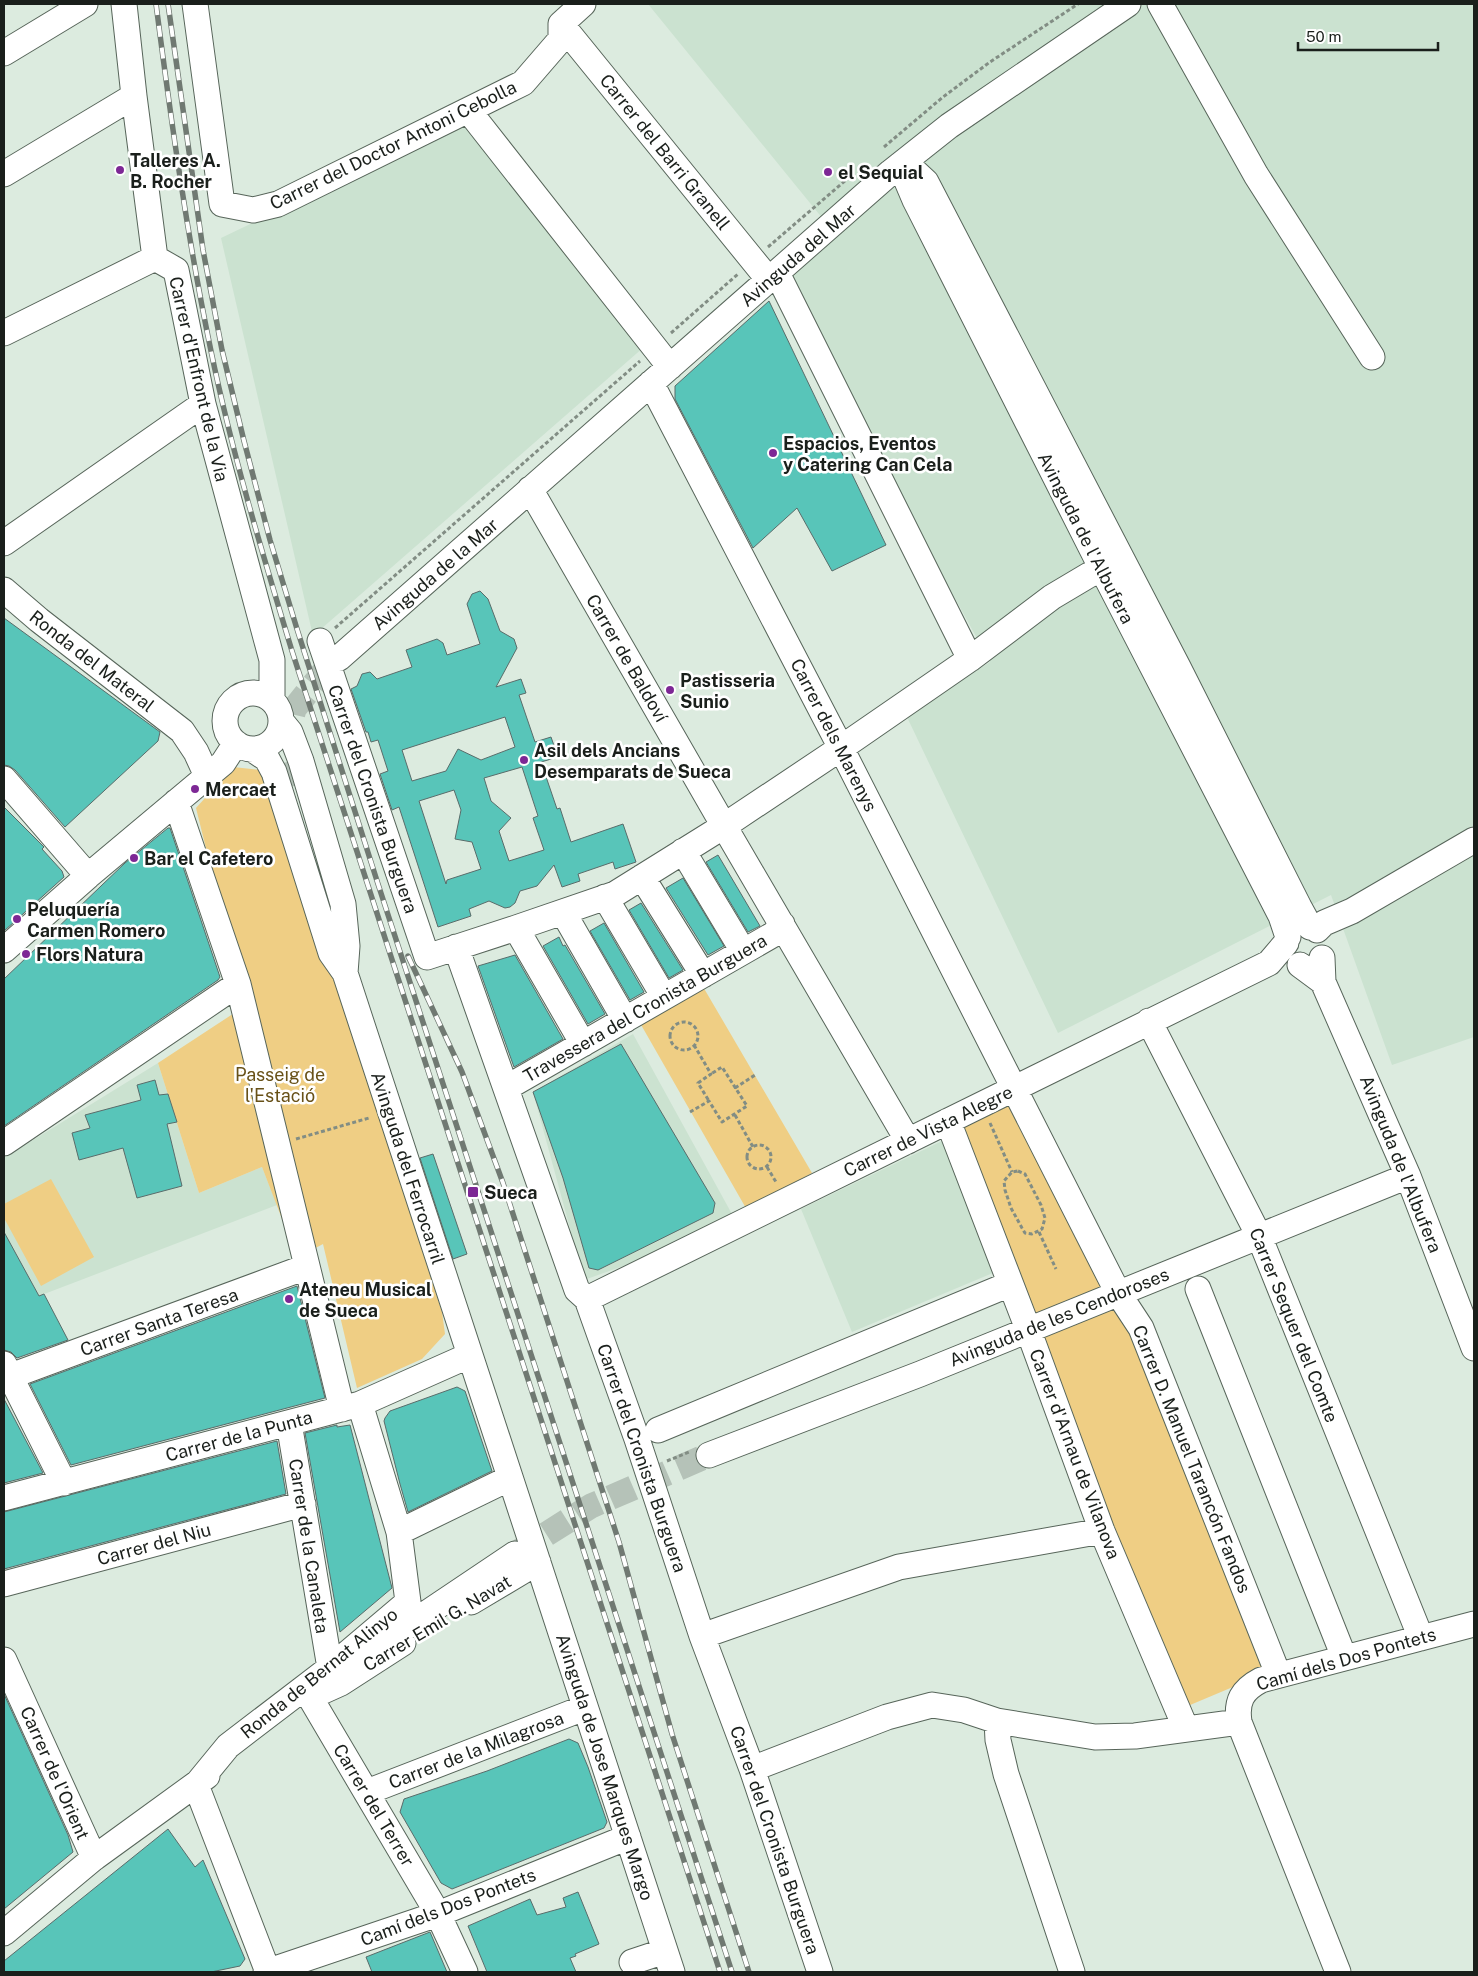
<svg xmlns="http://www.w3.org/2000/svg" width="1478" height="1976" viewBox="0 0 1478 1976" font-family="'Public Sans',sans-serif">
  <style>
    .built { fill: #cbe2d0 }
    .green { fill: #efce84 }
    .building { fill: #58c5b9; stroke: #596c6a; fill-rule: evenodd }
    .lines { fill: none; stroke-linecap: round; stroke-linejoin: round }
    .minor-tunnel { stroke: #b5c2b8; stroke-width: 25; stroke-dasharray: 25 12; stroke-linecap: butt }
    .minor-casing { stroke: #57655a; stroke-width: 27 }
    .path { stroke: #828d84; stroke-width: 3; stroke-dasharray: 4 2.5; stroke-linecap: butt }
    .minor { stroke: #fff; stroke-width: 25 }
    .rail-casing { stroke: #707972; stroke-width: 5.5 }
    .rail { stroke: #fff; stroke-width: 4; stroke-dasharray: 11; stroke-linecap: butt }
    .poi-dot { fill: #7d2795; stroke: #fff; stroke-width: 2 }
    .labels { text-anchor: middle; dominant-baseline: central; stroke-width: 5; stroke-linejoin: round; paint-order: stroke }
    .street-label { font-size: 18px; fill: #1a1f1b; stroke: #fff }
    .poi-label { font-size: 18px; font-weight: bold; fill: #1a1f1b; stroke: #fff; text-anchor: start }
    .park-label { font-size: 18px; fill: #685118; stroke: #fff }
  </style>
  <rect width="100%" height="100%" fill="#dcebdf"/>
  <!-- built -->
  <path class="built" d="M648,4H1474V1037L1392,1065L1331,895L1058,1033L906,715L990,662L901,500L789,276L836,235Z
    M461,123L644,347L313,636L221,238Z
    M633,1034L738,1225L584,1280L533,1092Z
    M158,1063L199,1193L262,1167L277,1205L39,1296L4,1233V1158Z
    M944,1140L1000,1270L852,1332L801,1209Z"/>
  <!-- green -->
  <path class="green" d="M233,767L261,770L275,791L442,1312L445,1334L422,1359L357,1388L323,1244L297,1258L262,1167L199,1193L158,1063L248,1004L234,961L196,808Z
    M702,985L812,1173L747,1210L640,1023Z
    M1012,1095L1111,1289L1030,1323L955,1124Z
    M51,1179L94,1257L41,1286L4,1218V1204Z
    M1116,1299L1273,1670L1183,1708L1033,1332Z"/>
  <!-- building -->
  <path class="building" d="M769,301L886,545L832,571L797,508L753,548L675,399V386Z
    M480,591L488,599L500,631L514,639L517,648L496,687L521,679L526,693L519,695L535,742L551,737L558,757L541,762L557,809L560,808L571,842L623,824L636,862L615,869L613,862L578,874L580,881L562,887L554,865L537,886L520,891L515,903L510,907L505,908L489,901L469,909L471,916L438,927L399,807L392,810L380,774L388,771L378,740L371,742L368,732H366L351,689L357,686L362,674L370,672L377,679L412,667L406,650L437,639L443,643L447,655L480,644L467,604L472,594ZM505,717L515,747L481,760L458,749L446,771L412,781L402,750ZM522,767L538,816L533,818L544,850L509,861L499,831L511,818L491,801L484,778ZM454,790L461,810L455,839L472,842L481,869L447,880L446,884L419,801Z
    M4,618L160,732L158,741L65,827L15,770L9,766L4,765Z
    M4,807L44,847L42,849L62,871L64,877L4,931Z
    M168,828H170L220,977L218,980L4,1126V979L125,863Z
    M718,855L760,926L748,932L706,862Z
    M683,878L724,946L708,955L666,888Z
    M641,903L683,970L669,978L629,910Z
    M604,923L644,992L630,1000L590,931Z
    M559,937L563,946L565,945L605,1014L588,1024L543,946Z
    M515,955L563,1039L514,1067L478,966Z
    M621,1044L715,1203L713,1213L598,1270L589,1268L563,1178L533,1092Z
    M155,1080L159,1095L168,1094L177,1122L167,1124L182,1186L137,1198L123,1148L79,1160L72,1133L90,1128L85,1115L141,1100L137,1085Z
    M433,1154L467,1254L453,1259L420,1158Z
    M4,1232L39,1296L44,1294L68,1340L17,1358L11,1352L4,1350Z
    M297,1286L325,1398L71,1465L30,1384Z
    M457,1387L465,1391L492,1471L408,1512L400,1484L384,1421L385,1418L390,1411Z
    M4,1399L43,1473L4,1483Z
    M337,1425V1427L350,1425L392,1588L340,1632L305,1433Z
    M277,1441L286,1494L4,1569V1512Z
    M4,1694L68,1835L73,1852L4,1909Z
    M569,1739L578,1743L588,1767L607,1822L604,1828L452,1889L441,1883L400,1812L404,1799L487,1771Z
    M168,1829L195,1867L203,1860L245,1959L240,1966L211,1972H4V1961Z
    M578,1892L599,1944L575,1954L576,1956L570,1958L576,1972H487L468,1926L530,1899L537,1915L566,1907L563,1898Z
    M430,1932L447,1972H372L366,1957Z"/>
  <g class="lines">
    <!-- minor-tunnel -->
    <path class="minor-tunnel" d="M294,786L284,751L294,709L327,668L339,658
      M515,1554L591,1506L709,1455"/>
    <defs>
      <path id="minor" d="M124,4L134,96L155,258L176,270L203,404L272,660V700
        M195,4L222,204L253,210L278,204L523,83L561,39V24L583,4
        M1160,4L1256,175L1372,357
        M561,24L769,280
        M4,53L85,4
        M468,110L670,367
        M900,165L912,169L926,182L1178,667L1299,907L1310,927
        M901,167L915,200L1103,571L1281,916L1288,937
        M4,174L134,96
        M777,273L970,659
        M4,333L155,258
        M651,383L841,748L1118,1293L1141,1328L1278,1674
        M530,489L724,826L908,1141
        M4,543L203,404
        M4,590L39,620L182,731L196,752L207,776
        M320,641L427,957L516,928L615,894L724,826L841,748L970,659L1052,597L1089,575L1122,564
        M339,658L891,172L949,126L1128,4
        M225 721a28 28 0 1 1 56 0a28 28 0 1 1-56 0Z
        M281,721L290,732L301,761L343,904L347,946L345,973
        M252,749L267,759L274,772L331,953L345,973C452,1307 562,1640 672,1972
        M4,779L88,876
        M176,802L238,984L342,1409
        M683,851L743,951
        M642,877L703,975
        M605,897L664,997
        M563,912L625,1020
        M516,928L583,1044
        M1317,930L1324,923L1352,911L1474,840
        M456,947L577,1290L587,1299L637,1439L702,1636L752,1769L820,1972
        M4,950L88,876L223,763L236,743
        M1322,958L1323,982L1408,1176L1474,1348
        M1300,965L1323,982
        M1149,1021L1259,1236L1421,1638
        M506,1088L774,934L782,924
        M948,1121L1028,1329L1102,1531L1186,1729
        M4,1143L238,984
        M1198,1289L1344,1657
        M587,1299L1269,963L1286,943
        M4,1364L64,1483
        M11,1376L306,1267
        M289,1423L330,1668
        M658,1430L1010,1284
        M709,1455L920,1374L1408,1176
        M4,1498L360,1404L468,1356
        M399,1532L508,1479
        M4,1584L303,1504
        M471,1602L538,1562
        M702,1636L899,1567L1102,1531
        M403,1643L341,1683L310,1697L438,1914L465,1972
        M381,1644L515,1554
        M4,1660L94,1858
        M997,1721L998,1740L1006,1774L1072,1972
        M752,1769L887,1717L932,1705L964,1710L997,1721L1095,1737L1135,1736L1239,1722
        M367,1792L584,1708
        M4,1933L94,1858L207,1776
        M632,1962L665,1951
        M266,1972L438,1914L628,1837
        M268,1972L196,1785L228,1746L330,1668L408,1602L399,1532L360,1404
        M1338,1972L1239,1722C1236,1701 1242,1690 1261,1680L1474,1624"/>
    </defs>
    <!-- minor casing -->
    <use href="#minor" class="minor-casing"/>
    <!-- path -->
    <path class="path" d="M884,147L943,97L990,62L1078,4
      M768,247L853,174
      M671,333L738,274
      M335,628L640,361
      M670 1036a14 14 0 1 1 28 0a14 14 0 1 1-28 0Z
      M694,1045L711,1074L698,1083L709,1101
      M735,1088L755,1075
      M690,1112L709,1101L722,1122L747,1106L722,1067L711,1074
      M735,1115L753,1147
      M990,1123L1012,1172
      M296,1139L369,1118
      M747 1157a12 12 0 1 1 24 0a12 12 0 1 1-24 0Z
      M767,1167L776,1182
      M1018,1171L1025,1174L1041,1205L1045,1218L1042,1229L1032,1234L1025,1233L1022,1228L1011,1208L1005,1190L1004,1181L1012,1172Z
      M1039,1232L1056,1269
      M667,1461L689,1452"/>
    <!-- minor -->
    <use href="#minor" class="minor"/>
    <defs>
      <path id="rail" d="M156,4C171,120 187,236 211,351C232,453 262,552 292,651L720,1972
        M168,4L203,250L222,350L244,441L270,540L297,629L378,884L732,1972
        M408,956L462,1072L503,1183L619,1542L672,1734L749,1972"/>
    </defs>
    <!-- rail casing -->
    <use href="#rail" class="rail-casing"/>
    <!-- rail -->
    <use href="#rail" class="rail"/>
  </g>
  <!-- markers -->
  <g class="poi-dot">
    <circle cx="120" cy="170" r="5"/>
    <circle cx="828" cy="172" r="5"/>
    <circle cx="773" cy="453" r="5"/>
    <circle cx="670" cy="690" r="5"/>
    <circle cx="524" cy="760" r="5"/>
    <circle cx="195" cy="789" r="5"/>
    <circle cx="134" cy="858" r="5"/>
    <circle cx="17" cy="919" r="5"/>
    <circle cx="26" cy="954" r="5"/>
    <rect x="467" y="1186" width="12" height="12" rx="2.5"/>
    <circle cx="289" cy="1299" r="5"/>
  </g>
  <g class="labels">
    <!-- street labels -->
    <g class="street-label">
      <text transform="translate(393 145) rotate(-26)">Carrer del Doctor Antoni Cebolla</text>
      <text transform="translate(665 152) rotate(51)">Carrer del Barri Granell</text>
      <text transform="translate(798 255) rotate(-41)">Avinguda del Mar</text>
      <text transform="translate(199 379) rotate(77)">Carrer d'Enfront de la Via</text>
      <text transform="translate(1086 538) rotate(63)">Avinguda de l'Albufera</text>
      <text transform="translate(435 574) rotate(-41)">Avinguda de la Mar</text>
      <text transform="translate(627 658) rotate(60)">Carrer de Baldoví</text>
      <text transform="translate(92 661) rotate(38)">Ronda del Materal</text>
      <text transform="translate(834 735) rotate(63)">Carrer dels Marenys</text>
      <text transform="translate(373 799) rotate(71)">Carrer del Cronista Burguera</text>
      <text transform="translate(645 1008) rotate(-30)">Travessera del Cronista Burguera</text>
      <text transform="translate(928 1131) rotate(-26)">Carrer de Vista Alegre</text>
      <text transform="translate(1401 1164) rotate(68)">Avinguda de l'Albufera</text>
      <text transform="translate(408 1168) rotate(72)">Avinguda del Ferrocarril</text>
      <text transform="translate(1059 1317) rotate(-22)">Avinguda de les Cendoroses</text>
      <text transform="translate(159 1322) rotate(-20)">Carrer Santa Teresa</text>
      <text transform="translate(1294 1325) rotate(68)">Carrer Sequer del Comte</text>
      <text transform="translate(239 1436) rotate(-15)">Carrer de la Punta</text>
      <text transform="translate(1075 1454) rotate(69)">Carrer d'Arnau de Vilanova</text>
      <text transform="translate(642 1458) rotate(71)">Carrer del Cronista Burguera</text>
      <text transform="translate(1192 1459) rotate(68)">Carrer D. Manuel Tarancón Fandos</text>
      <text transform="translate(154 1544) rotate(-15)">Carrer del Niu</text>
      <text transform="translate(309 1546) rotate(81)">Carrer de la Canaleta</text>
      <text transform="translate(437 1623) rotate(-31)">Carrer Emil G. Navat</text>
      <text transform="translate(1346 1659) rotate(-16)">Camí dels Dos Pontets</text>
      <text transform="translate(319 1673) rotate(-39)">Ronda de Bernat Alinyo</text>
      <text transform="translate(476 1750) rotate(-21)">Carrer de la Milagrosa</text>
      <text transform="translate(605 1767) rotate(72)">Avinguda de Jose Marques Margo</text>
      <text transform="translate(55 1773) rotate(66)">Carrer de l'Orient</text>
      <text transform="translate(374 1805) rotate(59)">Carrer del Terrer</text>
      <text transform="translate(775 1840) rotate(71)">Carrer del Cronista Burguera</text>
      <text transform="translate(448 1907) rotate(-21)">Camí dels Dos Pontets</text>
    </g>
    <!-- poi labels -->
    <g class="poi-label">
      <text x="130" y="160">Talleres A.<tspan x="130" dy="21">B. Rocher</tspan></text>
      <text x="838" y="172">el Sequial</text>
      <text x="783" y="443">Espacios, Eventos<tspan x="783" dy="21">y Catering Can Cela</tspan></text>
      <text x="680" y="680">Pastisseria<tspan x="680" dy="21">Sunio</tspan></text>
      <text x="534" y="750">Asil dels Ancians<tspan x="534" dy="21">Desemparats de Sueca</tspan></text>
      <text x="205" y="789">Mercaet</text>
      <text x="144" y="858">Bar el Cafetero</text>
      <text x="27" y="909">Peluquería<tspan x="27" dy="21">Carmen Romero</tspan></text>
      <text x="36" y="954">Flors Natura</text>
      <text x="484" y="1192">Sueca</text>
      <text x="299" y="1289">Ateneu Musical<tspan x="299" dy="21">de Sueca</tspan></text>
    </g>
    <!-- park labels -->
    <g class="park-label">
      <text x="280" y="1074">Passeig de<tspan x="280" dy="21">l'Estació</tspan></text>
    </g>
  </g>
  <!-- border -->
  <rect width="1478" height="1976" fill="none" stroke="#1a1f1b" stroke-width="10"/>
  <!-- scale -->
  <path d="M1298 42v8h140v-8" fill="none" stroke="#1a1f1b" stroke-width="2.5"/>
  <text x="1306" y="42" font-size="15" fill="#1a1f1b" stroke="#ffffff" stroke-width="4" paint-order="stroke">50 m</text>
</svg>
